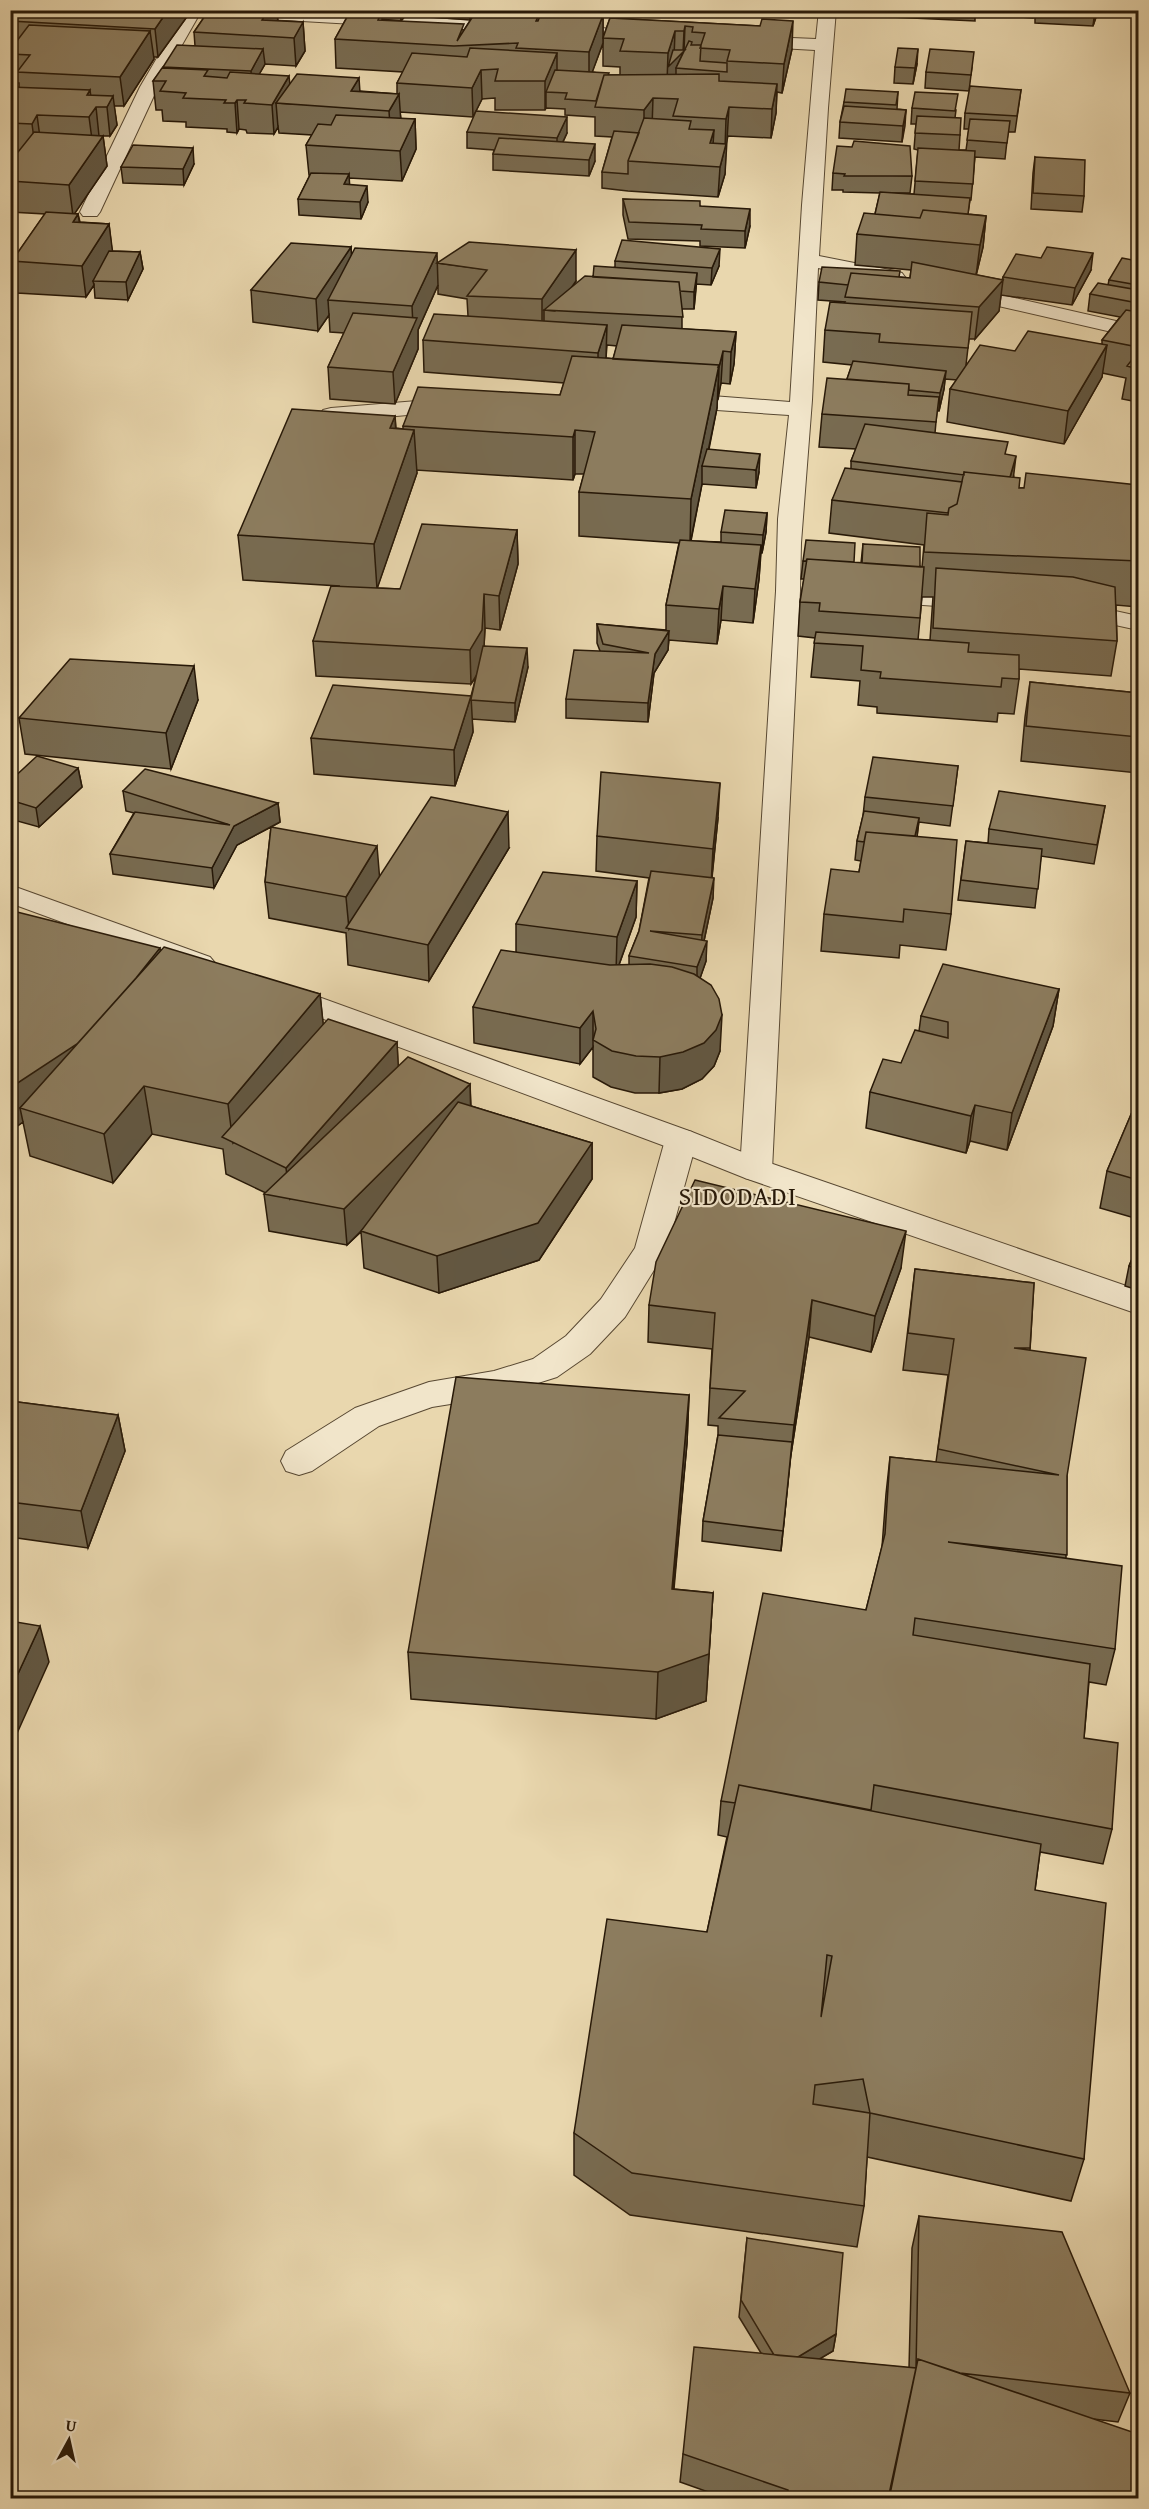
<svg xmlns="http://www.w3.org/2000/svg" width="1149" height="2509" viewBox="0 0 1149 2509" font-family="'Gentium Book Plus',serif">
  <style>
    .lines { fill: none; stroke-linecap: round; stroke-linejoin: round }
    .minor-casing { stroke: #584832; stroke-width: 2 }
    .tertiary-casing { stroke: #584832; stroke-width: 2 }
    .minor { fill: #f1e5ca; fill-rule: evenodd }
    .tertiary { fill: #f1e5ca; fill-rule: evenodd }
    .wall { fill: #786b51; stroke: #281908; stroke-width: 1.5; fill-rule: evenodd }
    .shaded-wall { fill: #625742; stroke: #281908; stroke-width: 1.5 }
    .building { fill: #8c7c5e; stroke: #281908; stroke-width: 1.5; fill-rule: evenodd }
    .labels { text-anchor: middle; dominant-baseline: central; stroke-width: 4.5; stroke-linejoin: round; paint-order: stroke }
    .quarter-label { font-size: 26px; letter-spacing: 1.5px; fill: #281908; stroke: #f1e5ca }
  </style>
  <rect width="100%" height="100%" fill="#e9d7ae"/>
  <filter id="stains"><feTurbulence type="fractalNoise" baseFrequency=".00333" numOctaves="4"/><feColorMatrix values="0 0 0 0 .2 0 0 0 0 .09 0 0 0 0 .02 0 0 0 .5 -.17"/></filter>
  <radialGradient id="worn" r=".72"><stop offset=".6" stop-color="#630" stop-opacity="0"/><stop offset="1" stop-color="#630" stop-opacity=".3"/></radialGradient>
  <g class="lines">
    <defs>
      <path id="minor" d="M185,10H294L650,31L656,32L659,36L656,40L650,41L199,15L158,87L100,212L97,216H83L80,212L140,87Z
        M819,10H836L828,108L819,256L895,271L902,273L905,277L902,281L895,283L818,268L812,400L801,543L800,591L772,1170L767,1178L756,1181L745,1178L740,1170L776,591L778,519L789,415L673,407L665,405L662,400L665,395L673,393L790,402L802,205L815,50L746,46L740,45L737,41L740,37L746,36L816,39Z
        M957,285L1138,326V338L950,295L947,291L950,287Z
        M454,398L462,400L465,405L462,410L331,422L323,420L320,415L323,410L331,408Z
        M877,589L978,595L987,597L990,602L987,607L978,609L868,601L865,596L868,591Z
        M1074,602L1138,616V630L1065,614L1062,609L1065,604Z
        M681,1129L692,1132L697,1140L667,1249L625,1317L590,1354L557,1377L494,1397L432,1407L379,1426L312,1471L299,1475L286,1471L281,1461L286,1451L355,1408L429,1382L494,1371L533,1359L566,1336L601,1299L635,1248L665,1140L670,1132Z"/>
      <path id="tertiary" d="M10,885L210,957L215,963L210,969L200,972L190,969L10,903Z
        M280,983L692,1132L767,1162L1138,1290V1314L745,1178L670,1148L270,999L265,992L270,985Z"/>
    </defs>
    <!-- minor casing -->
    <use href="#minor" class="minor-casing"/>
    <!-- tertiary casing -->
    <use href="#tertiary" class="tertiary-casing"/>
    <!-- minor -->
    <use href="#minor" class="minor"/>
    <!-- tertiary -->
    <use href="#tertiary" class="tertiary"/>
  </g>
  <!-- wall -->
  <path class="wall" d="M34,10H185L186,18L158,57H153L154,59L124,106H114L117,125L110,136H103L107,166L74,214H78L80,222L109,224L112,251L140,252L143,269L128,300L95,298L94,285L86,297L17,293L12,261L45,214L10,212V162L17,153H10V87H19V83H12L10,76V21L32,14Z
    M209,10H277L278,21L303,22L305,51L296,66L265,64L259,74L290,84L360,91L397,94V83L403,72L336,68L335,39L348,15H346V10H410L401,21L382,19V20L464,30L477,10H545L544,12L603,15V43L592,72L609,75H620V67L603,66V38L610,18L760,26L792,49L782,93L777,92L776,113L771,138L728,136L726,144L725,174L718,197L628,191L602,188V172L612,137L595,136V117L565,115V109L546,108L545,110H495V98L482,99L473,117L400,112L401,119H415L416,149L402,181L349,178V185L368,202L361,219L299,215L298,199L310,175H309L306,145L312,135L279,133L278,127L274,134L247,133L246,130L239,129L237,133L227,132V129L186,127V122L163,121L162,110H156L153,81L163,68V67L195,46L194,32Z
    M418,10H476L470,20L418,16Z
    M710,10H770L769,15L710,12Z
    M870,10H1034L1033,18L975,14V21L870,16Z
    M1035,10H1138V17L1097,15L1093,26L1035,23Z
    M917,64L913,84L894,83L895,67Z
    M972,67L969,91L925,88L926,72Z
    M1021,90L1015,132H1008L1005,159L975,157L971,200H970L968,214L986,216L983,247L976,275L1002,280L1003,277L1091,270L1072,305L1001,295L999,311L975,339H969L966,365L1015,351L1102,344V340L1120,317L1088,311L1090,294L1108,285L1109,280L1138,261V402L1122,399L1126,378L1102,373V377L1064,444L947,422L950,389L957,380L945,379L944,389L939,411H937L935,433L1007,455L1014,477L1019,488L1138,485V607L1116,605L1117,641L1111,676L1019,669V679L1014,714L998,713L997,722L877,713V707L858,705L860,681L811,677L815,638L798,636L800,602L804,579H801L803,561L861,563L863,544L922,567L924,545L829,533L832,500L851,468V461L856,449L819,447L822,414L847,379L852,365L823,362L825,330L845,302L818,300L819,282L900,277L910,278L911,270L855,265L857,234L875,214L880,193L843,192V190H832L833,173L912,176L910,193H891L914,194L918,150L914,149L916,124H911L912,108L956,110L955,118L960,135L959,150H966L969,129H964L965,113ZM922,597H933L930,640H918Z
    M898,92L897,109L906,110L902,142L839,138L840,122L844,102Z
    M467,132L567,133L563,142L595,161L589,176L493,170V154L494,150L467,148Z
    M1035,157L1084,196L1082,212L1031,209L1033,173Z
    M194,164L184,185L123,183L121,167Z
    M623,199L700,206L750,226L745,248L700,246V241L628,239L623,215Z
    M351,247V254L437,263L576,281L571,288L615,267V261L719,266L711,285L696,284L694,309H682V329L736,332L734,364L730,384L721,383L717,400V408L709,449L759,472L756,488L702,484L691,541L721,542V532L767,513L766,532L762,553H761L759,579L753,623L721,620L717,644L669,640L668,650L654,673L648,722L566,718V699L600,651L597,643V624L666,630V605L679,543L579,536V492L584,474H575L573,480L416,470L417,473L377,588L400,589L517,530L518,564L500,630L485,628L484,646L528,667L515,722L472,719L473,732L455,786L314,774L311,738L471,696L476,677L471,684L316,676L313,641L339,586L243,580L238,535L395,416L396,428L403,429V426L560,395L564,383L424,372L423,340L468,316L467,299L438,294V285L418,330V349L395,404L330,399L328,367L344,333L330,332L329,315L318,331L253,322L251,290ZM607,345L617,346L613,359L606,358Z
    M1030,682L1138,693V773L1021,761L1025,717Z
    M198,700L171,769L25,754L19,718Z
    M958,766L950,826L919,822L917,836L951,914L946,950L900,945L899,958L821,951L824,914L859,872L861,861L855,860L857,841L863,816L865,797Z
    M78,768L82,787L39,827L10,819V781Z
    M123,791L278,803L280,822L271,827L379,876L509,848L429,981L348,965L346,933L269,918L265,882L271,827L237,845L214,888L113,874L110,854L134,813L126,811Z
    M1105,806L1094,864L1041,856L1035,908L958,900L966,841L988,843L989,829Z
    M718,818L712,878L713,898L704,941L706,961L700,978L720,1051L714,1066L702,1079L682,1089L659,1093H635L611,1087L593,1077V1047L580,1064L474,1043L473,1007L516,952V924L637,881L636,917L619,965H629V956L639,931L649,878L596,871L597,836Z
    M10,920L160,951L320,994L323,1024L397,1042L398,1066L470,1084L471,1106L592,1143V1179L539,1260L439,1293L364,1268L361,1232L347,1245L269,1231L264,1194L266,1193L226,1174L223,1149L152,1134L113,1183L30,1156L23,1122L16,1127L10,1125Z
    M1059,989L1053,1026L1007,1150L970,1141L966,1153L866,1128L870,1092L901,1063L919,1031L921,1016Z
    M1138,1098V1219L1100,1208L1107,1171Z
    M1138,1245V1290L1125,1286L1129,1266Z
    M901,1268L871,1352L809,1337L790,1461L781,1551L702,1541L703,1521L718,1435V1426L708,1425L712,1349L648,1342L649,1305Z
    M915,1269L1034,1283L1030,1350L1067,1476L1066,1558L1115,1649L1106,1685L1089,1682L1084,1738L1112,1829L1103,1864L1040,1852L1035,1890L1084,2159L1071,2201L867,2157L864,2206L857,2247L630,2215L574,2175V2133L707,1932L727,1837L718,1835L721,1801L866,1610L882,1547L886,1494L890,1457L936,1462L948,1375L903,1370ZM823,2000H824L821,2017Z
    M689,1395L687,1443L674,1589L713,1593L706,1701L656,1719L411,1699L408,1652Z
    M10,1401L118,1415L125,1451L88,1548L10,1537Z
    M919,2216L1130,2393L1118,2422L1093,2419L1138,2499H728L680,2482L683,2454L761,2353L739,2317L747,2238L836,2334L833,2351L819,2359L909,2368L912,2248Z"/>
  <!-- shaded-wall -->
  <path class="shaded-wall" d="M168,10H185L186,18L158,57L155,29Z
    M268,10H277L278,26L262,20Z
    M400,10H410L401,21Z
    M470,10H476L470,20Z
    M535,10H545L541,15L536,50Z
    M1095,10H1098L1093,26Z
    M603,15V43L589,81V52Z
    M793,21L792,49L782,93L784,64Z
    M303,22L305,51L296,66L294,38Z
    M685,26L684,51L676,68V74L667,83L668,53L675,31L674,59L683,52L684,31Z
    M150,31L154,59L124,106L120,77Z
    M263,49L265,64L252,87L251,71Z
    M918,49L917,64L913,84L915,68Z
    M557,53V82L546,92V108L545,110V81Z
    M481,70L482,99L473,117L472,88Z
    M289,76L292,104L276,103L278,127L274,134L272,105Z
    M359,78L361,107L351,91Z
    M777,84L776,113L771,138L772,109Z
    M90,90L93,111L96,107L99,136L93,147L89,117L87,95Z
    M399,94L401,123L391,141L389,111Z
    M113,96L117,125L110,136L107,107Z
    M653,98L652,128L644,140V110Z
    M237,100L239,129L237,133L235,103Z
    M729,107L725,174L718,197L720,167L725,148L726,119Z
    M906,110L905,126L902,142L903,126Z
    M37,115L41,145L36,154L32,124Z
    M567,117V133L557,154V138Z
    M415,119L416,149L402,181L400,151Z
    M714,130L712,160L710,143Z
    M103,136L107,166L73,216L69,185Z
    M595,144V161L589,176V160Z
    M193,148L194,164L184,185L183,169Z
    M349,174L350,191L344,184Z
    M367,186L368,202L361,219L360,202Z
    M750,209V226L745,248V231Z
    M78,214L83,245L73,222Z
    M986,216L983,247L976,276L980,245Z
    M109,224L113,255L93,281L94,285L86,297L82,266Z
    M351,247L353,278L328,300L329,315L318,331L316,299Z
    M720,249L719,266L711,285L712,268Z
    M576,250V281L555,311L544,310V328L542,330V299Z
    M140,252L143,269L128,300L126,282Z
    M437,253L438,285L418,330V349L395,404L393,372L413,326L412,306Z
    M1093,253L1091,270L1072,305L1075,288Z
    M697,273L696,290L694,309V292Z
    M1003,280L999,311L975,339L979,307Z
    M607,325L606,357L598,385V353Z
    M736,332L734,364L730,384L731,352Z
    M1107,345L1102,377L1064,444L1068,411Z
    M723,351L721,383L718,400L719,367Z
    M719,365L717,408L705,466H702V484L690,544L691,499Z
    M946,371L944,389L939,411L940,393Z
    M395,416L397,459L390,428Z
    M414,430L417,473L377,589L374,544Z
    M575,430V474L573,480V437Z
    M760,454L759,472L756,488V470Z
    M1016,456L1012,489L1009,481Z
    M767,513L766,532L762,553L763,535Z
    M517,530L518,564L500,630L499,596Z
    M761,545L759,579L753,623L755,589Z
    M723,586L721,620L717,644L719,609Z
    M484,594L485,628L483,665L471,684L470,650Z
    M669,631L668,650L654,673L648,722V703L655,654Z
    M527,648L528,667L515,722V703Z
    M194,666L198,700L171,769L166,733Z
    M471,696L473,732L455,786L454,750Z
    M78,768L82,787L39,827L36,808Z
    M720,783L718,818L711,885L713,849Z
    M278,803L280,822L237,845L214,888L212,868L234,826Z
    M508,812L509,848L429,981L428,945Z
    M919,818L917,838L912,848Z
    M377,846L380,882L349,929L346,897Z
    M714,878L713,898L701,955L702,935Z
    M637,881L636,917L616,973L617,937Z
    M707,941L706,961L697,987V967Z
    M160,948L165,984L20,1108L23,1122L16,1127L10,1100V1088Z
    M1059,989L1053,1026L1007,1150L1012,1113Z
    M320,994L325,1041L233,1143L228,1104Z
    M593,1011V1047L580,1064V1028Z
    M722,1015L720,1051L714,1066L702,1079L682,1089L659,1093L660,1057Z
    M397,1042L399,1079L290,1199L286,1168Z
    M470,1084L471,1121L347,1245L344,1209Z
    M144,1086L152,1134L113,1183L104,1134Z
    M975,1105L970,1141L966,1153L971,1116Z
    M592,1143V1179L539,1260L439,1293L437,1256Z
    M906,1231L901,1268L871,1352L875,1316Z
    M812,1300L809,1337L790,1461L781,1551L794,1425Z
    M689,1395L687,1443L669,1637L672,1589Z
    M118,1415L125,1451L88,1548L81,1511Z
    M713,1593L706,1701L656,1719L658,1672Z
    M40,1626L49,1662L10,1749V1691Z
    M836,2334L833,2351L779,2383L781,2367Z"/>
  <!-- building -->
  <path class="building" d="M34,10H168L155,29L10,21V16L13,13L32,14Z
    M209,10H268L262,20L303,22L294,38L194,32Z
    M477,10H541L536,21H538L542,11L603,15L589,52L516,48L518,43L454,46L335,39L350,12L381,13L378,20L464,24L457,41Z
    M610,18L760,26L762,19L793,21L784,64L727,61L730,50L700,48L705,33L692,32L693,27L685,26L684,31H675L668,53L620,51L624,39L603,38Z
    M29,25L150,31L120,77L17,72L30,55L10,54V50Z
    M689,41L692,42L691,45H701L700,61L727,63V72L676,68Z
    M177,45L263,49L251,71L163,67Z
    M470,48L557,53L545,81H495L498,69L481,70L472,88L397,83L412,53L467,57Z
    M898,48L918,49L915,68L895,67Z
    M930,49L974,52L971,75L926,72Z
    M673,50H685L668,67Z
    M162,68L208,70L204,76L227,78L230,72L289,76L272,105L244,103L246,100H237L235,103H224L226,100L183,98L186,93L160,91L166,81H153Z
    M555,70L609,73L608,75H604L596,101L565,99L567,93L546,92Z
    M297,74L359,78L351,91L399,94L389,111L276,103Z
    M719,74V81L777,84L772,109L729,107L726,119L673,116L678,99L653,98L644,110L595,107L604,75Z
    M970,86L1021,90L1017,116L965,113Z
    M10,87L90,90L87,95L113,96L107,107H96L89,117L37,115L32,124L10,123Z
    M846,89L898,92L896,105L844,102Z
    M915,92L958,94L955,111L912,108Z
    M844,106L906,110L903,126L840,122Z
    M476,111L567,117L557,138L467,132Z
    M336,115L415,119L400,151L306,145L318,124L331,125Z
    M917,116L961,118L960,135L915,133Z
    M644,118L691,121L689,129L714,130L710,143L726,144L720,167L628,161Z
    M970,119L1010,121L1007,143L967,140Z
    M614,131L639,133L628,161V174L602,172Z
    M34,132L103,136L69,185L10,181V162Z
    M499,138L595,144L589,160L493,154Z
    M854,141L910,146L912,176H844L845,174L833,173L837,146L852,147Z
    M133,145L193,148L183,169L121,167Z
    M918,148L975,151L973,184L915,181Z
    M1035,157L1085,160L1084,196L1033,193Z
    M311,173L349,174L344,184L367,186L360,202L298,199Z
    M880,192L970,198L968,214L923,210L920,218L875,214Z
    M623,199L700,201V206L750,209L745,231L701,229L702,225L629,222Z
    M923,210L986,216L980,245L857,234L864,213L920,218Z
    M46,212L78,214L73,222L109,224L82,266L12,261Z
    M622,240L720,249L712,268L615,261Z
    M469,242L576,250L542,299L467,296L487,270L437,263Z
    M291,243L351,247L316,299L251,290Z
    M1047,247L1093,253L1075,288L1003,277L1016,254L1041,258Z
    M355,248L437,253L412,306L328,300Z
    M109,251L140,252L126,282L93,281Z
    M1122,258L1138,261V285L1109,280Z
    M912,262L1003,280L979,307L845,297L851,273L910,278Z
    M594,266L697,273L694,292L680,291L679,282L593,277Z
    M822,267L900,271L899,277L851,273L848,285L819,282Z
    M585,276L679,282L683,317L544,310Z
    M1098,283L1138,290V303L1090,294Z
    M830,302L972,312L968,348L879,342L880,334L825,330Z
    M1126,310L1138,312V347L1102,340Z
    M353,313L417,318L393,372L328,367Z
    M434,314L607,325L598,353L423,340Z
    M622,325L736,332L731,352L723,351L719,367H718L719,365L613,359Z
    M1028,331L1107,345L1068,411L950,389L980,345L1015,351Z
    M1138,352V369L1127,366Z
    M572,356L719,365L691,499L579,492L595,432L575,430L573,437L403,426L418,387L560,395Z
    M853,361L946,371L940,393L909,390V384L847,379Z
    M827,378L909,384L908,395L939,397L936,422L822,414Z
    M292,409L395,416L390,428L414,430L374,544L238,535Z
    M865,424L1008,442L1005,454L1016,456L1010,477L964,472V475L851,461Z
    M707,449L760,454L756,470L702,466Z
    M845,468L962,482L957,504L949,508L948,513L832,500Z
    M964,472L1020,478L1019,488H1024L1026,473L1138,485V561L924,552L927,513L948,515L949,508L957,504Z
    M725,510L767,513L763,535L721,532Z
    M422,524L517,530L499,596L484,594L482,630L470,650L313,641L331,586L400,589Z
    M680,540L761,545L755,589L723,586L719,609L666,605Z
    M806,540L855,543L854,562L807,559L806,561H803Z
    M863,544L920,547V567L862,563Z
    M807,559L924,567L920,618L819,611L820,603L800,602Z
    M936,568L1073,577L1115,587L1117,641L933,628Z
    M597,624L669,631L655,654L648,703L566,699L574,650L649,653L603,644Z
    M816,632L969,643L968,652L1019,655V679L1002,678L1001,687L880,678L881,672L861,670L863,646L814,643Z
    M483,646L527,648L515,703L471,700V696V699Z
    M70,659L194,666L166,733L19,718Z
    M1030,682L1138,693V737L1026,726Z
    M333,685L471,696L454,750L311,738Z
    M37,756L78,768L36,808L10,800V781Z
    M873,757L958,766L953,806L865,797Z
    M145,769L278,803L234,826L212,868L110,854L135,812L230,825L123,791Z
    M601,772L720,783L713,849L597,836Z
    M999,791L1105,806L1097,845L989,829Z
    M431,797L508,812L428,945L346,928Z
    M864,811L919,818L915,836L866,832L864,842L857,841Z
    M271,827L377,846L346,897L265,882Z
    M866,832L957,840L951,914L904,909L903,922L824,914L831,869L859,872Z
    M966,841L1042,849L1038,889L961,880Z
    M651,871L714,878L702,935L650,931L707,941L697,967L629,956L639,931Z
    M543,872L637,881L617,937L516,924Z
    M17,912L160,948L136,978L77,1044L10,1088V920Z
    M164,947L320,994L228,1104L144,1086L104,1134L20,1108Z
    M501,950L610,965L650,964L672,967L694,974L711,985L719,999L722,1015L716,1030L704,1043L683,1052L660,1057L636,1056L612,1051L593,1040L596,1029L593,1011L580,1028L473,1007Z
    M943,964L1059,989L1012,1113L975,1105L971,1116L870,1092L883,1059L901,1063L915,1030L948,1038V1022L921,1016Z
    M328,1019L397,1042L286,1168L222,1137Z
    M408,1057L470,1084L344,1209L264,1194Z
    M1138,1098V1180L1107,1171Z
    M458,1102L592,1143L538,1223L437,1256L361,1231Z
    M695,1180L906,1231L875,1316L812,1300L794,1425L719,1418L745,1391L710,1388L715,1313L649,1305L656,1262Z
    M1138,1245V1269L1129,1266Z
    M915,1269L1034,1283L1030,1348H1014L1086,1358L1067,1476V1555L948,1542L1122,1566L1115,1649L915,1618L913,1635L1090,1664L1084,1738L1118,1743L1112,1829L874,1785L871,1810L739,1785L735,1803L721,1801L763,1593L866,1610L885,1534L890,1457L1059,1475L938,1449L954,1339L908,1333Z
    M456,1377L689,1395L672,1589L713,1593L709,1654L658,1672L408,1652Z
    M10,1401L118,1415L81,1511L10,1502Z
    M718,1435L792,1442L783,1531L703,1521Z
    M10,1621L40,1626L10,1691Z
    M739,1785L1041,1844L1035,1890L1106,1903L1084,2159L870,2113L864,2206L632,2173L574,2133L607,1919L707,1932ZM827,1955L832,1956L821,2017ZM863,2079L870,2113L813,2104L815,2085Z
    M919,2216L1062,2232L1130,2393L960,2373L918,2359L916,2368Z
    M747,2238L843,2253L836,2334L798,2357L774,2355L741,2300Z
    M694,2347L916,2368L888,2499H788V2490L683,2454Z
    M918,2359L1138,2434V2499H889Z"/>
  <g class="labels">
    <!-- quarter labels -->
    <g class="quarter-label">
      <text x="738" y="1195">SIDODADI</text>
    </g>
  </g>
  <!-- margin -->
  <rect width="1149" height="2509" fill="none" stroke="#e9d7ae" stroke-width="36"/>
  <rect x="12" y="12" width="1125" height="2485" fill="none" stroke="#281908" stroke-width="3"/>
  <rect x="18" y="18" width="1113" height="2473" fill="none" stroke="#281908" stroke-width="1.5"/>
  <!-- north arrow -->
  <g transform="translate(69 2440) rotate(8)" stroke="#f1e5ca" stroke-width="4.5" paint-order="stroke">
  <path d="M0-4.5L10 22L0 15L-10 22Z" fill="#281908"/>
  <text y="-9" font-size="16" font-weight="bold" text-anchor="middle" fill="#281908">U</text>
  </g>
  <rect width="100%" height="100%" filter="url(#stains)"/>
  <rect width="100%" height="100%" fill="url(#worn)"/>
</svg>
